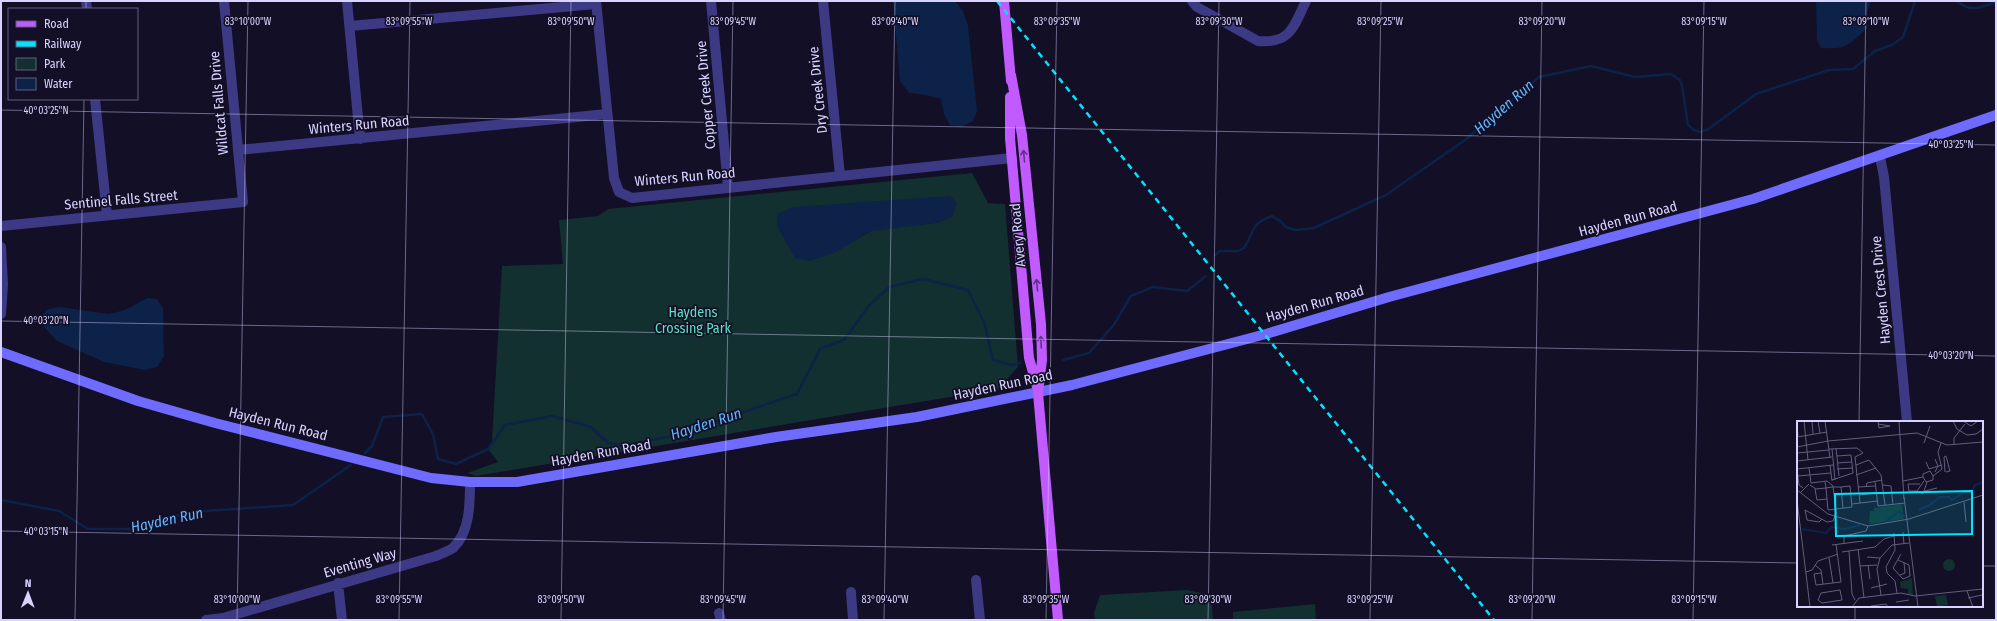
<svg xmlns="http://www.w3.org/2000/svg" width="1997" height="621" viewBox="0 0 1997 621" font-family="'Fira Sans Condensed',sans-serif">
  <style>
    .green { fill: #12302f }
    .water { fill: #0c2248 }
    .lines { fill: none; stroke-linecap: round; stroke-linejoin: round }
    .stream { stroke: #0c2248; stroke-width: 2.5 }
    .street { stroke: #3d3a85; stroke-width: 10 }
    .secondary { stroke: #6f6bff; stroke-width: 10 }
    .primary { stroke: #c25bff; stroke-width: 10 }
    .rail { stroke: #00e5ff; stroke-width: 2.5; stroke-dasharray: 6 5; stroke-linecap: butt }
    .oneway { stroke: #623188 }
    .ticks { fill: none; stroke: #d9d4ff; stroke-width: 1; stroke-opacity: 0.45 }
    .labels { text-anchor: middle; dominant-baseline: central; stroke-width: 3.5; stroke-linejoin: round; paint-order: stroke }
    .street-label { font-size: 14px; fill: #d9d4ff; stroke: #130f26 }
    .park-label { font-size: 14px; fill: #5fe0c0; stroke: #130f26 }
    .water-label { font-size: 15px; font-style: italic; fill: #62b6ff; stroke: #130f26 }
    .inset-river { fill: none; stroke: #0c2248; stroke-width: 2 }
    .inset-road { fill: none; stroke: #625e7d; stroke-width: 1 }
    .view { fill: #00e5ff; fill-opacity: 0.15; stroke: #00e5ff; stroke-width: 2 }
    .inset-edge { fill: none; stroke: #d9d4ff; stroke-width: 2 }
    .ticks-label { font-size: 10px; text-anchor: middle; fill: #d9d4ff; stroke: #130f26; stroke-width: 3.5; stroke-linejoin: round; paint-order: stroke }
  </style>
  <rect width="100%" height="100%" fill="#130f26"/>
  <!-- green -->
  <path class="green" d="M972,173L988,203L1005,204L1018,367L998,389L476,476L467,473L498,462L488,449L492,441L502,266L563,264L559,220L598,216L608,209Z
    M1187,590L1211,595L1213,620H1095L1094,613L1100,595Z
    M1315,604L1316,620H1233V612Z"/>
  <!-- water -->
  <path class="water" d="M893,1H955L963,11L968,26L977,111L973,121L961,127L950,125L944,114L941,99L926,95L909,93L900,81Z
    M1816,1H1871L1866,16L1868,27C1850,44 1847,50 1821,48L1817,40Z
    M950,196L957,203L952,217L937,223L872,231L834,253L810,261L795,258L777,226V214L793,207Z
    M147,298L157,299L163,308L164,356L157,367L145,370L104,362L57,341L37,319L48,309L60,307L109,314L125,310Z"/>
  <g class="lines">
    <!-- stream -->
    <path class="stream" d="M1957,1C1970,13 1982,7 1996,2
      M1215,255L1220,251H1238L1244,248C1256,230 1249,225 1272,216L1280,221L1286,227L1295,230L1314,228L1386,195L1465,140L1539,77L1591,66L1635,77L1671,74L1680,80L1682,86L1688,125L1694,130L1700,132L1707,130L1756,94L1829,70L1853,69L1875,51L1892,45L1903,37L1915,1
      M1063,360L1089,353L1113,326L1131,296L1153,287L1187,291L1206,276
      M365,453L372,446L383,417L422,414L433,434L438,459L456,464L488,449L505,425L552,416L591,427L608,443L623,446L672,436L797,394L820,349L844,340L868,307L889,287L923,279L968,290L984,322L993,360L1012,365L1020,363
      M1,500L59,511L88,529H129L191,512L293,505L351,465"/>
    <!-- street -->
    <path class="street" d="M86,1L87,9
      M347,1L360,139
      M596,1L614,178L619,192L632,198L1012,158
      M711,1L728,187
      M823,1L840,176
      M1192,1L1197,7L1258,41C1291,44 1294,26 1306,1
      M350,26L596,4
      M95,99L107,215
      M238,150L607,114
      M1880,157L1884,177L1907,422
      M1,226L243,202L224,1
      M1,247L3,285L1,314
      M976,580L980,620
      M338,583L342,620
      M851,592L853,620
      M719,613L721,620
      M206,620L223,618L436,556C441,554 448,551 453,548C470,532 470,504 470,482"/>
    <!-- secondary -->
    <path class="secondary" d="M1,352L138,401L215,423L431,478L470,482H517L776,437L917,417L1072,385L1266,334L1389,297L1753,199L1996,115"/>
    <!-- primary -->
    <path class="primary" d="M1004,1L1011,81
      M1011,75L1022,135L1041,324L1042,360L1038,393L1058,620
      M1010,97V138L1029,358L1037,387"/>
    <!-- rail -->
    <path class="rail" d="M997,1L1494,620"/>
  </g>
  <!-- one-way arrows -->
  <defs><path id="oneway-shaft" d="M-6 0H5M1.5-3L5.5 0L1.5 3" fill="none" stroke-width="1.6" stroke-linecap="round" stroke-linejoin="round"/></defs>
  <g class="oneway">
    <use href="#oneway-shaft" transform="translate(1024 156) rotate(-95)"/>
    <use href="#oneway-shaft" transform="translate(1037 285) rotate(-95)"/>
    <use href="#oneway-shaft" transform="translate(1041 342) rotate(-93)"/>
  </g>
  <!-- ticks -->
  <path class="ticks" d="M86,9V1M1,110L1996,145M1,321L1996,356M1859,422L1866,1M1,531L1798,563M1982,566H1996M75,620L84,99M237,620L248,1M399,620L410,1M561,620L571,1M723,620L733,1M884,620L895,1M1046,620L1057,1M1208,620L1219,1M1370,620L1381,1M1532,620L1542,1M1693,620L1704,1M1855,620V606"/>
  <g class="labels">
    <!-- street labels -->
    <g class="street-label">
      <text transform="translate(818 90) rotate(-96)">Dry Creek Drive</text>
      <text transform="translate(706 95) rotate(-95)">Copper Creek Drive</text>
      <text transform="translate(219 103) rotate(-95)">Wildcat Falls Drive</text>
      <text transform="translate(359 125) rotate(-5)">Winters Run Road</text>
      <text transform="translate(685 177) rotate(-5)">Winters Run Road</text>
      <text transform="translate(121 200) rotate(-5)">Sentinel Falls Street</text>
      <text transform="translate(1628 219) rotate(-15)">Hayden Run Road</text>
      <text transform="translate(1018 235) rotate(-95)">Avery Road</text>
      <text transform="translate(1881 290) rotate(-95)">Hayden Crest Drive</text>
      <text transform="translate(1315 304) rotate(-16)">Hayden Run Road</text>
      <text transform="translate(1003 385) rotate(-12)">Hayden Run Road</text>
      <text transform="translate(278 424) rotate(14)">Hayden Run Road</text>
      <text transform="translate(601 453) rotate(-10)">Hayden Run Road</text>
      <text transform="translate(360 563) rotate(-16)">Eventing Way</text>
    </g>
    <!-- park labels -->
    <g class="park-label">
      <text x="693" y="312">Haydens<tspan x="693" dy="16">Crossing Park</tspan></text>
    </g>
    <!-- water labels -->
    <g class="water-label">
      <text transform="translate(1504 107) rotate(-41)">Hayden Run</text>
      <text transform="translate(706 424) rotate(-18)">Hayden Run</text>
      <text transform="translate(167 520) rotate(-12)">Hayden Run</text>
    </g>
  </g>
  <!-- overview -->
  <g transform="translate(1797 421)">
    <rect width="186" height="186" fill="#130f26"/>
    <path d="M105,83L107,98L72,103L73,90H77V87ZM146 144a6 6 0 1 1 12 0a6 6 0 1 1-12 0ZM115,157L116,174L111,173V168L104,167L103,161ZM149,174L151,184L140,186L138,175Z" fill="#12302f"/>
    <path class="inset-river" d="M122,89L133,84L143,76H152L155,79L169,70H175L178,64L186,61M89,100L102,90L108,96M5,108L29,112L35,106L48,108L63,104"/>
    <path class="inset-road" d="M7,0L11,39M15,0L16,13M21,0L23,12M28,0L33,37M81,0L82,7L93,5M102,0L107,78M156,0L160,8L170,14L179,13L186,8M166,0L174,5L181,0M0,3L1,15M81,3L93,5M0,16L30,11M127,22L133,5M157,23V17L168,3M0,26L31,20L120,12L150,24L186,21M39,27L42,55M32,28L60,27L66,32L58,36L63,82M35,28L38,59M0,32L32,29M0,40L35,36M129,41L132,48L145,44M40,42L55,41M33,44L35,60M59,44L72,39L84,54L88,84M12,47L14,62M0,48L36,44M0,48L2,64L6,67M40,48L55,47M138,51L141,45L138,38M148,51L147,36L149,35L153,50L149,51M59,54L79,47M1,55L34,52M136,55L145,48L141,31L144,22M126,56L129,61L136,59V55M126,56V53L133,50L136,55M35,59L56,52L54,34L40,35M78,60L81,85L108,82M106,60L126,56M14,62L30,60L36,65L39,92L36,100L30,101L8,89L10,99L22,101L25,98M13,64L19,68L29,67L35,66H44L53,65L55,86L31,89L29,67L28,61M86,64L94,65L96,84M44,66L46,87M61,66L78,65M69,66L70,62L85,59M18,68L20,79L30,78M0,69L31,93L71,105L112,98L186,74M120,70H112L111,63H123M120,70L126,73L130,61M120,70L127,60M128,70L140,67M3,72L12,63M62,74L79,72M107,76L121,186M0,79L13,186M167,81L169,101M55,83L80,80M106,111L107,123M97,112L98,129L89,146L90,152L98,160L100,172M47,122V115L69,110L71,105M35,124L66,120M61,128L67,177M52,130L55,173L58,179M45,131L78,126L87,118L97,115M104,133L96,147L106,158L113,155L112,144M70,136L83,137M32,137L36,162M101,139L112,144M18,144L24,149L26,163M71,144L73,158M63,145L80,144M9,151L15,149L21,140L41,133M24,152L17,153L19,164L44,161L39,123M103,154L108,152L107,142M74,167L90,163M43,169L45,179L25,182L21,179L24,172ZM170,170L176,186M84,174L80,148L83,137L95,124L112,122M118,175L186,168M171,177L185,174M99,181L112,179M74,185L89,183L91,186M55,186L62,177L104,172L118,175"/>
    <path class="view" d="M175,70V113L39,115L38,73Z"/>
    <rect width="186" height="186" class="inset-edge"/>
  </g>
  <g class="ticks-label">
    <text x="248" y="25">83°10'00"W</text>
    <text x="409" y="25">83°09'55"W</text>
    <text x="571" y="25">83°09'50"W</text>
    <text x="733" y="25">83°09'45"W</text>
    <text x="895" y="25">83°09'40"W</text>
    <text x="1057" y="25">83°09'35"W</text>
    <text x="1219" y="25">83°09'30"W</text>
    <text x="1380" y="25">83°09'25"W</text>
    <text x="1542" y="25">83°09'20"W</text>
    <text x="1704" y="25">83°09'15"W</text>
    <text x="1866" y="25">83°09'10"W</text>
    <text x="46" y="114">40°03'25"N</text>
    <text x="1951" y="148">40°03'25"N</text>
    <text x="46" y="324">40°03'20"N</text>
    <text x="1951" y="359">40°03'20"N</text>
    <text x="46" y="535">40°03'15"N</text>
    <text x="237" y="603">83°10'00"W</text>
    <text x="399" y="603">83°09'55"W</text>
    <text x="561" y="603">83°09'50"W</text>
    <text x="723" y="603">83°09'45"W</text>
    <text x="885" y="603">83°09'40"W</text>
    <text x="1046" y="603">83°09'35"W</text>
    <text x="1208" y="603">83°09'30"W</text>
    <text x="1370" y="603">83°09'25"W</text>
    <text x="1532" y="603">83°09'20"W</text>
    <text x="1694" y="603">83°09'15"W</text>
  </g>
  <!-- border -->
  <rect width="1997" height="621" fill="none" stroke="#d9d4ff" stroke-width="4"/>
  <!-- legend -->
  <rect x="8" y="8" width="130" height="92" fill="#130f26" stroke="#625e7d"/>
  <rect x="16" y="21" width="20" height="6" fill="#c25bff" stroke="#625e7d"/>
  <text x="44" y="28" font-size="12" fill="#d9d4ff">Road</text>
  <rect x="16" y="41" width="20" height="6" fill="#00e5ff" stroke="#625e7d"/>
  <text x="44" y="48" font-size="12" fill="#d9d4ff">Railway</text>
  <rect x="16" y="58" width="20" height="12" fill="#12302f" stroke="#625e7d"/>
  <text x="44" y="68" font-size="12" fill="#d9d4ff">Park</text>
  <rect x="16" y="78" width="20" height="12" fill="#0c2248" stroke="#625e7d"/>
  <text x="44" y="88" font-size="12" fill="#d9d4ff">Water</text>
  <!-- north arrow -->
  <g transform="translate(28 593) rotate(1)" stroke="#130f26" stroke-width="3" paint-order="stroke">
  <path d="M0-3L7 15L0 10L-7 15Z" fill="#d9d4ff"/>
  <text y="-6" font-size="11" font-weight="bold" text-anchor="middle" fill="#d9d4ff">N</text>
  </g>
</svg>
